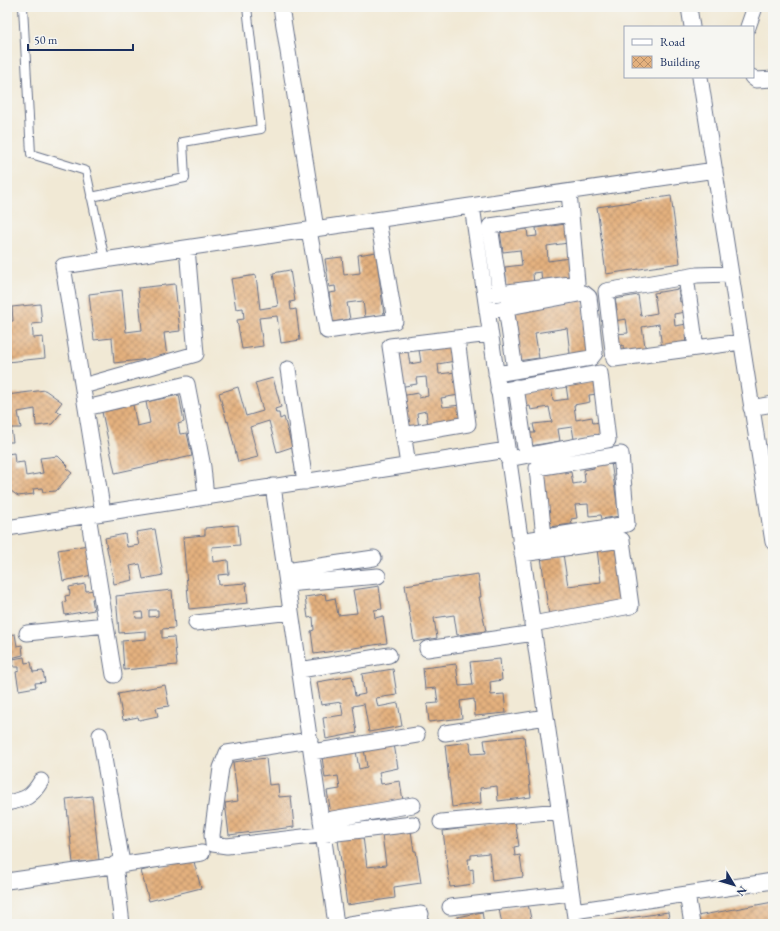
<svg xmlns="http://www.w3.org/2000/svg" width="780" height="931" viewBox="0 0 780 931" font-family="'EB Garamond',serif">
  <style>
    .building { fill: url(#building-cross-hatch); fill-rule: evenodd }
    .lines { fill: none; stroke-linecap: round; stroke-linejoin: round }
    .lane-casing { stroke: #667088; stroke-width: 10 }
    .street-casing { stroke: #667088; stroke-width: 17 }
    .lane { stroke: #fff; stroke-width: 8 }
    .street { stroke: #fff; stroke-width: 15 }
  </style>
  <defs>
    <pattern id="building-cross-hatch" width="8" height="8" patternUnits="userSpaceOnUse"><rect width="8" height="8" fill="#e4b17e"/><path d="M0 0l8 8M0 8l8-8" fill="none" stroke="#b8906a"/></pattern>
  </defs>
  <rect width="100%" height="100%" fill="#f6f6f2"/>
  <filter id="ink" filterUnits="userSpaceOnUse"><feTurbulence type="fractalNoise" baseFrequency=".025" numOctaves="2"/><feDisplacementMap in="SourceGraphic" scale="8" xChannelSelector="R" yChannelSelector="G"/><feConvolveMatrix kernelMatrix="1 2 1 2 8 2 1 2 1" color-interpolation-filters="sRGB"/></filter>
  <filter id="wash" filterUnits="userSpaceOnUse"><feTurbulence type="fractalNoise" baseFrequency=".012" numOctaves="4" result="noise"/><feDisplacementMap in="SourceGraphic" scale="16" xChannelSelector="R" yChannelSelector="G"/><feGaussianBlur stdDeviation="0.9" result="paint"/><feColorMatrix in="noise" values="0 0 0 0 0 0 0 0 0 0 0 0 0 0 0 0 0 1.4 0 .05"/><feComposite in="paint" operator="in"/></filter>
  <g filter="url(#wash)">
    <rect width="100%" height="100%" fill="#f1e9d5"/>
    <g id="blocks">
      <!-- building -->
      <path class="building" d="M671,196L680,263L606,274L597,207Z
        M566,224L568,243L547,246L548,261L570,258L573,281L542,284L541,272L533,273L534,285L507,289L505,267L522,265L520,250L503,252L500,232L527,229L528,237L537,236L536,228Z
        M376,252L384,315L365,317L363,301L347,303L350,319L333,322L329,293L336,292L335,286L329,287L325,259L342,257L344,275L360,273L358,255Z
        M290,270L295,301L290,302L291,310L296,309L300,340L281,343L277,316L259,318L263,346L242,349L237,320L244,319L243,308L236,309L231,279L256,275L260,309L278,306L273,273Z
        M175,284L180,331L164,333L167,357L114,363L112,338L94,340L89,294L122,290L126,332L142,330L138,288Z
        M678,289L680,302L684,301L685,312L674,314L675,326L687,324L689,333L685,334L686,345L662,349L659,324L642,327L646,352L624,355L623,345L618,346L616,334L628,333L626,319L614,321L612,311L617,310L615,299L638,295L641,316L657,313L654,293Z
        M583,300L590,351L570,354L567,328L535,333L539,358L517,361L511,310Z
        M40,304L42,323L32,324L33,334V338L43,337L45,358L7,362V321H13L12,307Z
        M452,345L455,361L438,364L439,374L456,372L459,395L441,398L443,407L461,405L463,421L428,426L426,411L417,413L419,428L405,430L400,396L419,393V398L428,396L426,377L416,378L417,384L399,387L394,354L408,352L410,364L421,362L419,350Z
        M273,378L281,407L275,409L276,413H279L280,419L284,417L292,447L277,452L269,421L250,427L258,457L238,462L228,421L227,422L219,393L238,387L246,416L263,411L255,383Z
        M595,380L597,394L589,395L590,402L574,405L576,420L592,417L593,423L601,422L603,435L574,439L572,427L558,429L560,441L530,446L528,433H535L533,424L552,422L549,407L531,410L530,406L524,407L521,392L551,387L553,401L568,399L566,385Z
        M45,390L62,402L56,410L61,413L52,424L36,426L35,409L18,412L21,428H11L13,442H7V395Z
        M179,395L184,422L178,424L180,434L187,433L192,456L115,473L102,412L133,405L137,426L150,423L146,402Z
        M14,453L15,463L24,462L26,476L43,473L40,458L58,456L68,466L66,468L72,473L56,491L43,492L42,488L33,489L34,494L18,496L7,488V454Z
        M611,462L619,516L602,519L601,515L589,516L588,504L575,505L577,518L571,519L572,524L549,527L541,473L564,469L565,473L571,472L573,484L585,482L584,470L594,468L593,465Z
        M238,525L240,545L212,547L213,562L228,560L229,574L218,575L219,585L246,583L248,603L189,609L183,537L205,535V528Z
        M155,529L163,575L143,579L140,564L130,566L133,580L114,584L105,538L125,534L127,547L139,545L136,532Z
        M88,545L92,575L63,581L58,550Z
        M617,546L625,606L549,616L541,557L563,554L568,586L601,582L597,549Z
        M478,574L481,597H479L486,631L457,635L454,615L434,618L437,638L414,642L405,585Z
        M85,584L86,591L96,590L97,598L92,599L94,610L65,615L63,603L66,602L65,596L70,595L69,587Z
        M379,586L382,609L374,610L375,618L383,616L387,643L314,654L311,631L314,630L313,617L308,618L305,597L325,594L326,600L335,598L338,615L357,613L353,590Z
        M172,590L175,628L162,629V638L174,637L177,665L124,670L122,641L146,639V631L119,633L116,596ZM149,610H158V616L149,617ZM142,612L143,618H136L135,613Z
        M15,634L17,646L22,645L23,655L7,659V635Z
        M24,657L25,663L31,662L33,672L43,671L45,682L35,683L36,687L19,690L16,672L19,671V667H14L13,659Z
        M500,659L502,680L490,682L491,695L504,694L506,713L475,716L474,699L460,701L462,718L429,722L427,704L438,703L436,688L425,689L423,668L456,664L459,686L473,685L470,662Z
        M393,669L397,695L376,698L378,707L398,703L402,726L369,732L364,704L353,706L357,733L326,739L323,718L343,715L341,702L321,705L317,682L352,676L355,696L365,694L362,674Z
        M165,685L169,706L156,708L158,716L139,720L138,717L123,720L118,694Z
        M524,736L531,797L498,801L497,786L480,788L481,803L452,807L445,745L470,742L471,754L486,753L484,740Z
        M394,744L398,768L379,772L381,784L400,781L403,801L331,813L327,791L340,789L338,776L325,778L322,757L356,751L359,769L367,767L364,749Z
        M266,758L269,785L278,784L279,797L291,796L294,827L229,835L225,803L238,801L233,762Z
        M92,796L99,860L73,863L66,799Z
        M515,821L519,846L514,847L515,856L520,855L523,877L492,881L489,853L471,855V859H468L469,870L473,869L474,884L450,887L443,831Z
        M411,831L414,851H416L421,883L394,887L395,898L347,905L338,840L363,837L367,867L386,865L382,835Z
        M193,858L201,888L149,901L141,871Z
        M773,902V924H699L697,916Z
        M528,904L532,924H502L499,909Z
        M482,912L484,924H458L457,917Z
        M668,912L670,924H597V923Z
        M427,917L428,924H398Z"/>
    </g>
  </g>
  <g filter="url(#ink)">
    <use href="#blocks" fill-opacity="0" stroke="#667088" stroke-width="1"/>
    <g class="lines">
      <defs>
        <path id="lane" d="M23,7L31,154L86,171L105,260
          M91,197L185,178L183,142L261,129L247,7"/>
        <path id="street" d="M281,7L316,229
          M689,7L692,27
          M748,27L755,7
          M700,77L773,542
          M752,77L756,80L773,79
          M472,206L576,924
          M309,230L327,331L395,321L378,220
          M731,274L697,275L606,291L614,359L741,342
          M686,277L696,348
          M500,292L490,226L571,214
          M485,295L577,283L569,192
          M506,307L515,370
          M487,311L584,293L589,297L595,353L591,358L496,374
          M288,369L305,482
          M83,386L196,354L187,248
          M516,387L526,455
          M498,391L600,373L608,440L508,459
          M86,408L187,384L203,467L206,497
          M751,408L773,404
          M403,435L468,424L457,339
          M408,465L390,346L490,334
          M273,486L336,924
          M103,513L63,266L715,170
          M88,515L114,675
          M7,528L507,450
          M520,541L627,524L621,454L537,468L544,537
          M522,554L622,540L631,606L532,624
          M286,571L374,558
          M287,584L378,576
          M196,623L291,612
          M27,633L106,625
          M427,649L534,633
          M300,670L389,655
          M445,733L546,717
          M100,735L122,863
          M310,740L227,753L221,768L212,835L213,844L227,846L413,824
          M312,752L417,735
          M7,803C25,799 31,798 41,781
          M321,821L413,805
          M441,822L559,811
          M115,864L122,924
          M7,881L202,853
          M687,894L692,924
          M450,907L571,893
          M574,911L773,881
          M349,924L421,914"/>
      </defs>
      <!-- lane casing -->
      <use href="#lane" class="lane-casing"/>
      <!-- street casing -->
      <use href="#street" class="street-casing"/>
      <!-- lane -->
      <use href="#lane" class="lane"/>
      <!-- street -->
      <use href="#street" class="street"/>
    </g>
  </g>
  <!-- margin -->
  <rect width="780" height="931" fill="none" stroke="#f6f6f2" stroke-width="24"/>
  <!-- legend -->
  <rect x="624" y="26" width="130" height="52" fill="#f6f6f2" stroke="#9ea6b7"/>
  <rect x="632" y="39" width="20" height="6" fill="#ffffff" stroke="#9ea6b7"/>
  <text x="660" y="46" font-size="12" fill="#1b2f5e">Road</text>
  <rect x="632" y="56" width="20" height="12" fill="url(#building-cross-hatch)" stroke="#9ea6b7"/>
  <text x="660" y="66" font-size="12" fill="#1b2f5e">Building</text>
  <!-- north arrow -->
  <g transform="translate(734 885) rotate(128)" stroke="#f6f6f2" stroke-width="3" paint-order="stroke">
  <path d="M0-3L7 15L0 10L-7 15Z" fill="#1b2f5e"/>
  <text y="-6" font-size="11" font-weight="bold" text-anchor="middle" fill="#1b2f5e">N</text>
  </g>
  <!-- scale -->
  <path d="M28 44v6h105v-6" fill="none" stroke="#1b2f5e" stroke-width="2"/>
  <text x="34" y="44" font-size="12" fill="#1b2f5e" stroke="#f6f6f2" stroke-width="3" paint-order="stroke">50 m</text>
</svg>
